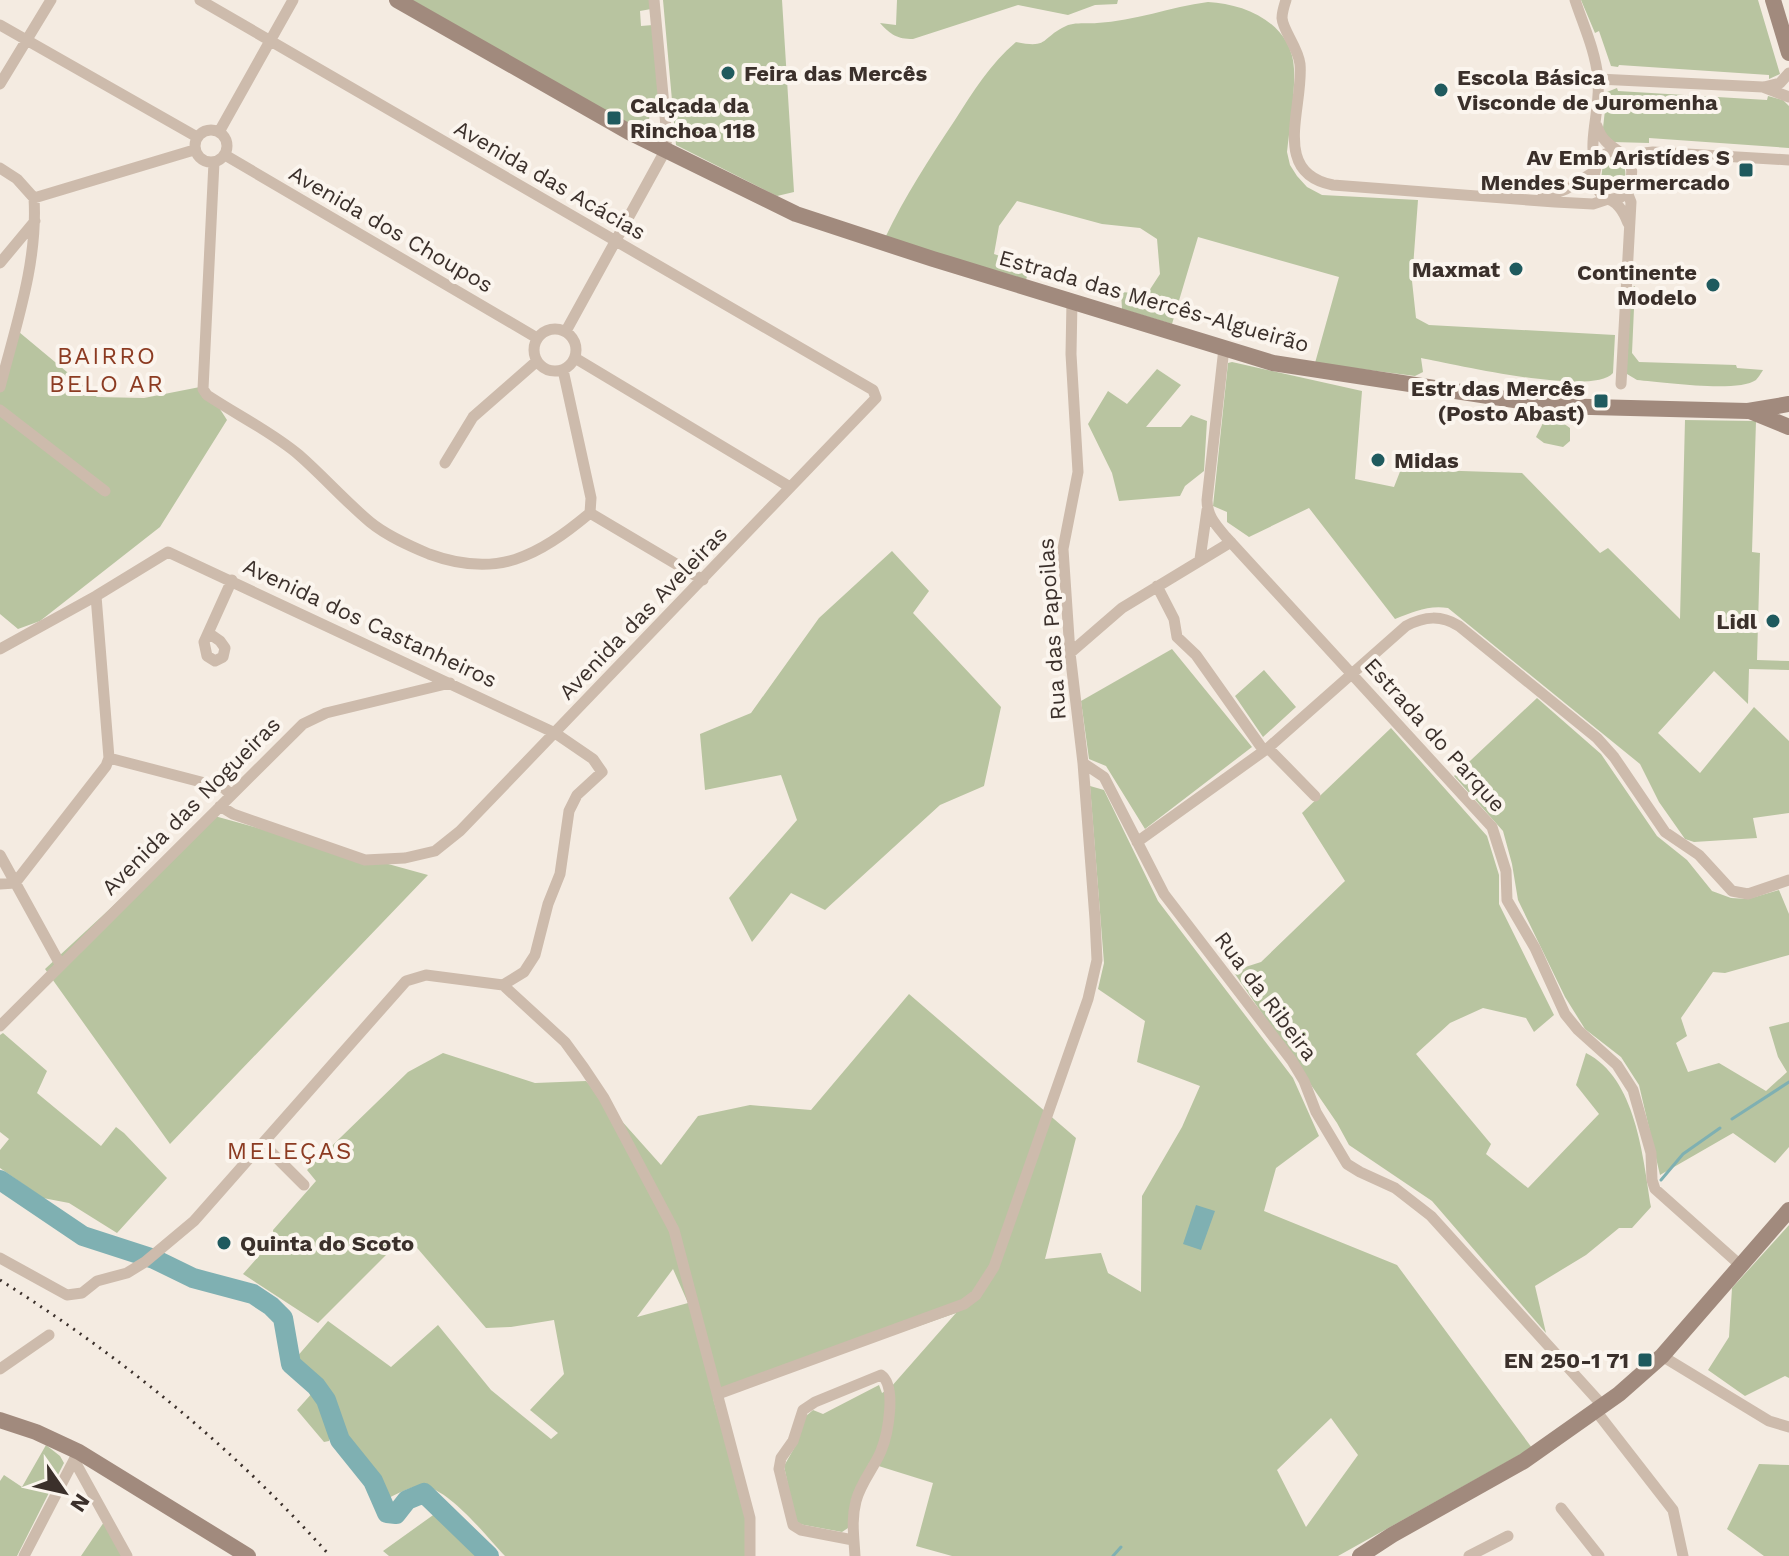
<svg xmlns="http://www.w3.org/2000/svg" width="1789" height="1556" viewBox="0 0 1789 1556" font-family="'Work Sans',sans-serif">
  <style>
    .green { fill: #b8c4a0; fill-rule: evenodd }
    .water { fill: #7fb0b2 }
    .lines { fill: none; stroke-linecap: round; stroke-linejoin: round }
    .stream { stroke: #7fb0b2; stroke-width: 3 }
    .river { stroke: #7fb0b2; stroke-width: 20 }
    .street { stroke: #cdbbac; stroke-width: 11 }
    .secondary { stroke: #a18a7d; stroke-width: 16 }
    .rail { stroke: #3b302b; stroke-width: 3; stroke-dasharray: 2 6; stroke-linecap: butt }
    .poi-dot { fill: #1f5a5e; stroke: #fbf5ee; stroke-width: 3 }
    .labels { text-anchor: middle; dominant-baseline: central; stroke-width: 8; stroke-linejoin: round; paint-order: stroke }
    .poi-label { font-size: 22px; font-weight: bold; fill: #3b302b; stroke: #fbf5ee; text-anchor: end }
    .street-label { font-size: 22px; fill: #3b302b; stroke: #fbf5ee }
    .neighbourhood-label { font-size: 24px; letter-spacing: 2px; fill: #8c3b22; stroke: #fbf5ee }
  </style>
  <rect width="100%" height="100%" fill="#f4ebe1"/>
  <!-- green -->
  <path class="green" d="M412,0H651V9L640,11L641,26L653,25L659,105L650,106L648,136Z
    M663,0H782L794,192L777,196L676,145Z
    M897,0H1118L1117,4L1095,5L1068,15L1018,5L913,39C897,39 891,35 880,23L896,25Z
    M1581,0H1758L1780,74L1769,79V75L1619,65L1618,67L1611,66L1599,31L1595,33Z
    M1208,2C1247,4 1292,24 1294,69C1295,96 1290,125 1287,152L1290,165L1297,176L1307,187L1322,195L1418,200L1412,281L1416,318L1429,325L1615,335L1613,373C1592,397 1454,364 1421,358L1423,372L1415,376L1315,363L1339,277L1198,237L1172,324L1122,309L1121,292L1147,294L1160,274L1157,239L1140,228L1102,224L1017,201L999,226L994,254L1030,266L1026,280L885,238C905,196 929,159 955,120C973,92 990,64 1016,42C1050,49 1040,38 1066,26C1074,22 1088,24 1097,23C1135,21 1170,7 1208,2Z
    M1617,88L1618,91L1767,100L1768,96L1783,100L1789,106V148L1649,138V143L1613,142L1604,133L1603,128L1607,92Z
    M1613,157L1622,161C1630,176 1624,197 1604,188L1601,179L1603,164Z
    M1635,286L1632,353L1639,362L1736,365L1737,368L1763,370C1762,372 1757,379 1756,380C1738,393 1661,382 1637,380L1627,374L1626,368L1631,288Z
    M19,332L97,397L144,398L205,386L227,420L160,527L40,621L18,629L0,614V380Z
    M1232,362L1362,391L1355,479L1394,487L1401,469L1522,473L1600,553L1608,548L1680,619L1685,420L1756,421L1752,552L1760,553L1757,660L1789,661V670L1749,669L1748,704L1714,671L1658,733L1700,773L1754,707L1789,741V813L1753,818L1757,838L1694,842L1685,839L1659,802L1640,764L1448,608C1428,605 1413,612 1395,619L1309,508L1249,537L1227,522V512L1213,506L1228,363Z
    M1157,369L1181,385L1146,427H1181L1191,415L1207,421L1204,471L1185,486L1180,496L1119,501L1112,473L1088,424L1108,391L1127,404Z
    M1545,419H1562L1563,423L1570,428V441L1563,447L1544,443L1536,437Z
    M892,551L929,591L913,613L1001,707L984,786L940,805L825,910L791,893L752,942L729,898L797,820L781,775L705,790L700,734L751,713L819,618Z
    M1172,649L1252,747L1145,829L1106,766L1089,759L1081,701Z
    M1264,670L1296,707L1263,737L1235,696Z
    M1537,698L1601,754L1657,836L1687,860L1712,891L1731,898L1748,899L1779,890L1789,914V955L1725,973L1713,972L1681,1018L1687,1036L1676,1043L1688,1072L1719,1063L1766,1091L1787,1072L1778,1057L1769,1027L1789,1022V1147L1775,1163L1733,1133L1660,1175L1639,1085L1621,1057L1585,1029L1565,997L1518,900L1512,864L1503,831L1454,776Z
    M1391,728L1487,836L1499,875V904L1554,1015L1534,1032L1526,1018L1483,1008L1450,1023L1416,1054L1491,1144L1486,1154L1528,1188L1599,1114L1576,1085L1586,1053C1636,1078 1643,1157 1651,1207L1632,1228H1619L1586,1255L1535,1286L1546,1333L1432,1201L1349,1145L1337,1123L1233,971L1261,962L1345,881L1302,813Z
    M1090,786L1104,790L1158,901L1293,1078L1319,1136L1276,1168L1264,1211L1397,1265L1532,1448L1338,1556H952L916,1546L933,1483L869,1463L848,1528L842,1532L799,1524L795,1519L784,1466L797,1443L805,1417L813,1410L823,1414L879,1385L882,1393L891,1387L956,1313L713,1398L747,1520L746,1556H505C487,1537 450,1490 424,1486C414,1484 398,1494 388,1498L346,1442L339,1410L331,1394L295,1359L328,1321L391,1367L438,1325L491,1390L551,1439L558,1433L530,1410L564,1374L554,1320L511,1327L486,1328L406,1235L318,1323L243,1274L274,1239L273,1230L316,1181L307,1170L408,1072L443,1053L535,1083L586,1081L661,1165L698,1116L750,1105L811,1110L909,994L1076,1138L1045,1259L1101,1253L1108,1273L1141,1292L1142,1196L1182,1127L1200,1086L1137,1062L1145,1021L1098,989L1104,963ZM673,1269L688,1303L637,1317ZM1331,1418L1358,1455L1306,1527L1277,1470Z
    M211,815L428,875L170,1144L45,969Z
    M3,1033L47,1071L37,1093L101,1146L116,1127L124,1133L167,1178L117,1233L69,1203L43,1198L0,1168V1150L9,1139L0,1132V1035Z
    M1789,1225V1378L1785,1376L1745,1396L1708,1370L1729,1337L1732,1288Z
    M314,1391C327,1408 331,1419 329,1441L324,1442L297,1410Z
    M46,1445L60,1456L64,1463L17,1556H0V1481L4,1475L22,1487Z
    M1759,1464L1789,1465V1556H1764L1727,1529Z
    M436,1513L479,1556H389L383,1551Z
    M104,1522L122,1556H81Z"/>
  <!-- water -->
  <path class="water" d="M1196,1205L1215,1211L1201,1250L1183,1244Z"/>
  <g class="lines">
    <!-- stream -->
    <path class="stream" d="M1732,1119L1789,1082
      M1661,1180L1683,1154L1720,1128
      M1113,1556L1121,1547"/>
    <!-- river -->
    <path class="river" d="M0,1180L83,1236L154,1259L193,1278L253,1294L271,1306L283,1318L291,1364L316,1386L326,1400L340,1440L373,1481L387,1513L396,1514L407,1500L424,1493L489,1556"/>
    <!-- street -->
    <path class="street" d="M200,0L873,390L876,398L460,831L435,851L405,858L365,860L233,814L220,806
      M1286,0C1284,6 1282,13 1282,18C1283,31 1298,47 1300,64C1304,107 1270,173 1333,185L1555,202L1593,204L1608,199
      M1575,0C1584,27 1595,50 1598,78C1601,108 1588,137 1595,166
      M0,25L197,137
      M1598,79L1763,87L1789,97
      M0,84L51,0
      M1764,87L1780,83L1789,73
      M1597,126C1607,159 1645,146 1627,192L1621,197L1612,199
      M195 146a16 16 0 1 1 32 0a16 16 0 1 1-32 0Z
      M219,132L293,0
      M1614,150C1597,155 1594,168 1594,185L1604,198C1617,201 1623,210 1628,223
      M225,155L537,338
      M1629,160L1644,153L1653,152L1789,160
      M214,162L203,389L207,395C237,415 272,432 299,455C324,477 345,501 370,522C387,536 410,546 429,554C497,579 537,557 590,513
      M0,168L17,179L34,198L194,150
      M1542,198L1566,189L1594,172
      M0,263L35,221
      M534 350a21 21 0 1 1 42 0a21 21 0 1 1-42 0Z
      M566,331L665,151L667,137L654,0
      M1224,348L1207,500C1207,516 1216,525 1226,537L1492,827L1506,871L1507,900L1535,948L1565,1014L1578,1030L1617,1065L1633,1090L1651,1153L1652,1180L1655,1189L1739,1264
      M575,358L790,487
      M563,370L591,498L590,513
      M1621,384L1631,202L1627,192
      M0,387C16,325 38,262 34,198
      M0,410L105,491
      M445,463L473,417L537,361
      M590,513L703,580
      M1200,559L1207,510
      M1157,586L1174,619L1177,637L1196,655L1264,751
      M210,634L220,641L225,648L223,657L215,661L207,656L204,642L232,580
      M0,649L96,596L168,552L555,733L593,759L602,772L577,795L569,811L560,874L548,904L535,955L524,972L503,985L426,975L406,981L194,1221L145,1262L127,1273L97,1281L82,1293L67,1295L0,1258
      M1070,653L1122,608L1231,542
      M1268,748L1315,796
      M109,758L224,788L231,795
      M1083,763L1104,777L1164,894L1292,1061L1304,1081L1316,1112L1347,1164L1360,1172L1395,1188L1431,1216L1603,1406
      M1137,842L1268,748L1406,626C1425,616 1441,615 1459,626L1597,738L1614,757L1665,832L1699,855L1732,891L1748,894L1789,880
      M0,855L60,964
      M0,884L15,883L106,766L109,758L96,596
      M503,985L565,1042L584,1068L604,1098L674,1230L750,1518V1556
      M0,1026L303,724L326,713L450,683
      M263,1144L304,1185
      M1662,1356L1769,1421L1789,1427
      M0,1369L49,1335
      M718,1394L964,1304L976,1295L994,1267L1088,999L1097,960L1095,919L1083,763L1070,653L1063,549L1078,472L1071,354L1072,301
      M1596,1411L1673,1510L1683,1556
      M79,1452L74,1460L127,1556
      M1561,1508L1599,1556
      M853,1540L801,1530L793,1525L779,1469L781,1458L793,1441L803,1410L815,1402L881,1375C897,1386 888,1434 881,1451C874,1468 861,1482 856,1501C851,1520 854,1537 855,1556
      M24,1556L74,1460
      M1469,1556L1508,1536"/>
    <!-- secondary -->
    <path class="secondary" d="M397,0L629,132L796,214L933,259L1273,363L1552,406L1748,411L1789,404
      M1773,0L1789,53
      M1750,411L1789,427
      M0,1420L36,1432L79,1452L248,1556
      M1360,1556L1392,1535L1524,1461L1619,1394L1662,1356L1789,1210"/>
    <!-- rail -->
    <path class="rail" d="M0,1280C122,1357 234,1448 330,1556"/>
  </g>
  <!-- markers -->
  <g class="poi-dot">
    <circle cx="728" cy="73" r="8"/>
    <circle cx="1441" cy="90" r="8"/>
    <rect x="606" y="110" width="16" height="16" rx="4"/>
    <rect x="1738" y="162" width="16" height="16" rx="4"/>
    <circle cx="1516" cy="269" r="8"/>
    <circle cx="1713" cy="285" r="8"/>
    <rect x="1593" y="393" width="16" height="16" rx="4"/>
    <circle cx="1378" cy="460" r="8"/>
    <circle cx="1773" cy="621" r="8"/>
    <circle cx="224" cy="1243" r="8"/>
    <rect x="1637" y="1352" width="16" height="16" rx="4"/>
  </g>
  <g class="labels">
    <!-- poi labels -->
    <g class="poi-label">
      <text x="744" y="73" text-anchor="start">Feira das Mercês</text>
      <text x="1457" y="77" text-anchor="start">Escola Básica<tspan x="1457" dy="25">Visconde de Juromenha</tspan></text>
      <text x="630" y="105" text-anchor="start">Calçada da<tspan x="630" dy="25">Rinchoa 118</tspan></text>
      <text x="1730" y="157">Av Emb Aristídes S<tspan x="1730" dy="25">Mendes Supermercado</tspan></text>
      <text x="1500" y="269">Maxmat</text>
      <text x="1697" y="272">Continente<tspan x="1697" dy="25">Modelo</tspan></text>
      <text x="1585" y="388">Estr das Mercês<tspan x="1585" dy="25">(Posto Abast)</tspan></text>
      <text x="1394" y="460" text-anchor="start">Midas</text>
      <text x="1757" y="621">Lidl</text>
      <text x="240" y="1243" text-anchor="start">Quinta do Scoto</text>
      <text x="1629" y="1360">EN 250-1 71</text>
    </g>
    <!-- street labels -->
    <g class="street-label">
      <text transform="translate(550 180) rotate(30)">Avenida das Acácias</text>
      <text transform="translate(391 229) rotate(30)">Avenida dos Choupos</text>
      <text transform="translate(1154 301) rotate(16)">Estrada das Mercês-Algueirão</text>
      <text transform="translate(643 613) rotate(-46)">Avenida das Aveleiras</text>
      <text transform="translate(370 623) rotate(25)">Avenida dos Castanheiros</text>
      <text transform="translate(1052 629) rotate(-94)">Rua das Papoilas</text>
      <text transform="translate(1435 735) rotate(48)">Estrada do Parque</text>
      <text transform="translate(191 806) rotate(-45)">Avenida das Nogueiras</text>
      <text transform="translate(1266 996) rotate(53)">Rua da Ribeira</text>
    </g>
    <!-- neighbourhood labels -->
    <g class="neighbourhood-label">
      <text x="107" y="356">BAIRRO<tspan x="107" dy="28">BELO AR</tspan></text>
      <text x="290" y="1151">MELEÇAS</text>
    </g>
  </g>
  <!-- north arrow -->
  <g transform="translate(64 1492) rotate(124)" stroke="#fbf5ee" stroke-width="6" paint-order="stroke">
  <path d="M0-6L14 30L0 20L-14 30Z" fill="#3b302b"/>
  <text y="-12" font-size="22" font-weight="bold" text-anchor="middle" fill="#3b302b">N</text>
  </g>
</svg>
